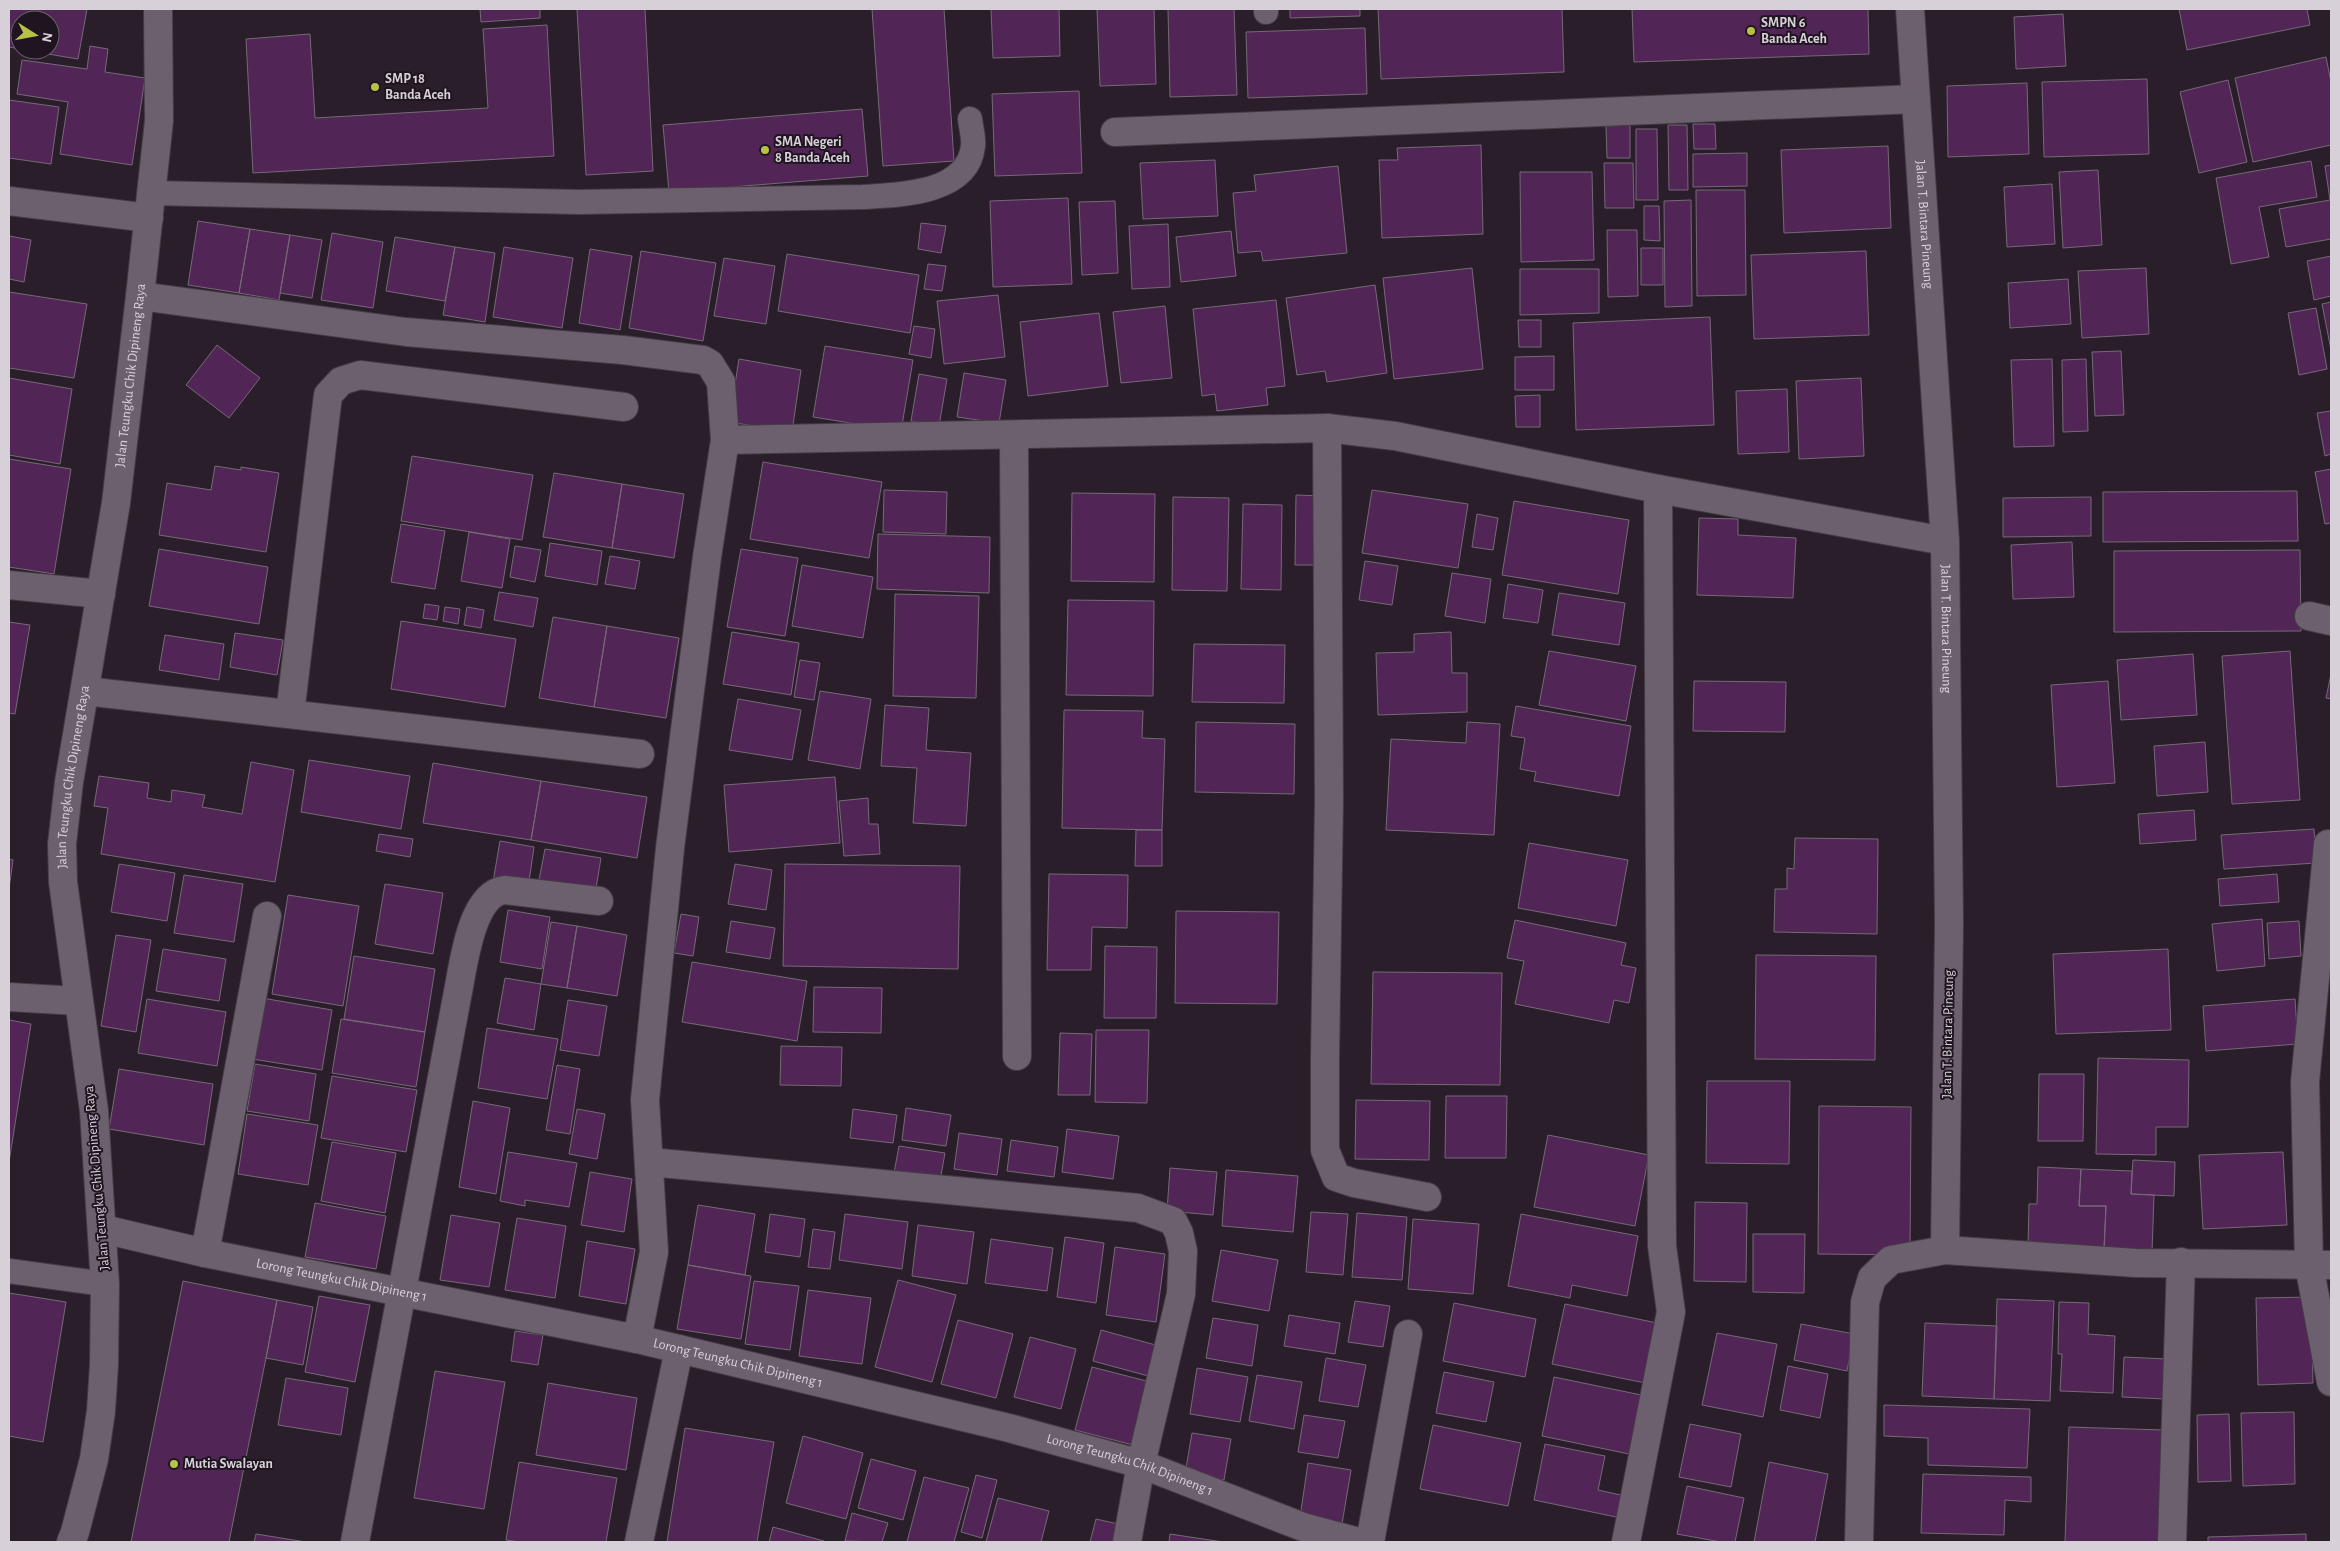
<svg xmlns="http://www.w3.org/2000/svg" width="2340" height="1551" viewBox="0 0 2340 1551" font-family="'Alegreya Sans',sans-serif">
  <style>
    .building { fill: #512656; stroke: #766977 }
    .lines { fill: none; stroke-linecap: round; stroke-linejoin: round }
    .lane-casing { stroke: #443c45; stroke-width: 26 }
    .street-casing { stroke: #443c45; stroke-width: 30 }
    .secondary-casing { stroke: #443c45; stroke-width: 30 }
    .lane { stroke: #6d606e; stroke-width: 24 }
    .street { stroke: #6d606e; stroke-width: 28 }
    .secondary { stroke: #6d606e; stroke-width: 28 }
    .poi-dot { fill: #b8c147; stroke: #1f1520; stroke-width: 2 }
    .labels { text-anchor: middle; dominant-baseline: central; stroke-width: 4; stroke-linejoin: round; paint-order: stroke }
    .poi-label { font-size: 14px; font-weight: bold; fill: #d7d0d8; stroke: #1f1520; text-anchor: start }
    .street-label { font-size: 14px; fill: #d7d0d8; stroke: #1f1520 }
  </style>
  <rect width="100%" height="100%" fill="#291e2a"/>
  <!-- building -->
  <path class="building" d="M9,9H87L78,59L24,50H50V20H20V49L9,47Z
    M480,9H540V18L481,22Z
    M577,9H645L653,171L586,175Z
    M872,9H944L954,161L883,166Z
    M991,9H1059L1060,56L993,58Z
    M1097,9H1154L1156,84L1100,86Z
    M1168,9H1234L1237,95L1170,97Z
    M1290,9H1360V16L1290,18Z
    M1378,9H1562L1564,72L1381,79Z
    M1632,9H1868L1869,54L1634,62Z
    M2179,9H2307L2310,25L2187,50Z
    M2063,14L2066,66L2016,69L2014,17Z
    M547,25L554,156L253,173L246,39L310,34L315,118L488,108L483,29Z
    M1365,28L1367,94L1248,98L1246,32Z
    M90,46L108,49L105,72L145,78L132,165L60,154L68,102L17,94L22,60L87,69Z
    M2326,57L2331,82V145L2253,162L2235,78Z
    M2147,79L2149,154L2044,157L2042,82Z
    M2228,80L2247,162L2199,173L2180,92Z
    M2027,83L2029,154L1948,157L1947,86Z
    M1079,91L1082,173L995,176L992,94Z
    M9,100L59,107L51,164L9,158Z
    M862,109L868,176L669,192L663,125Z
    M1693,124H1715L1716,149H1694Z
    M1630,125V158H1607L1606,126Z
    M1668,125H1687L1688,190H1669Z
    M1636,129H1657L1658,200H1636Z
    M1481,145L1483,234L1382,238L1379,160H1398L1397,148Z
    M1888,146L1891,228L1784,233L1781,150Z
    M1747,153V186L1693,187V154Z
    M1215,160L1218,216L1143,219L1140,163Z
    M2311,161L2317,197L2259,207L2269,257L2231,264L2216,178Z
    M1604,163H1633L1634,208H1605Z
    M2331,165V239L2286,247L2279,209L2330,200L2325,166Z
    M1338,166L1347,253L1263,261L1261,251L1238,253L1233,193L1256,191L1254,175Z
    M2098,170L2102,245L2063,248L2059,172Z
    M1520,172H1592L1594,260L1521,262Z
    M2052,184L2055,244L2007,247L2004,187Z
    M1696,190H1745L1746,295L1697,296Z
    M1068,198L1072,284L993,287L990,201Z
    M1691,200L1692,306L1665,307L1664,201Z
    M1115,201L1118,273L1082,275L1079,202Z
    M1644,206H1659L1660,241L1644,240Z
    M198,221L250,229L239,293L188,285Z
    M921,223L946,226L941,253L918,249Z
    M1168,224L1170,287L1132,289L1129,226Z
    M250,229L290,235L279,300L239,293Z
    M1607,230H1637L1638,296L1608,297Z
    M1231,231L1236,276L1181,282L1176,237Z
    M332,233L383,242L373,308L321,300Z
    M290,235L322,240L312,298L280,293Z
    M9,236L31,240L24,282L9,279Z
    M395,237L455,247L445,301L386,291Z
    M455,247L495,253L485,322L443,315Z
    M504,247L573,258L562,328L493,317Z
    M1641,248H1663V285H1641Z
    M590,249L632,256L620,330L579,323Z
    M641,251L716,263L703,341L629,328Z
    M1866,251L1869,335L1754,339L1751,255Z
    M787,254L919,275L910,333L778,311Z
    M2331,256V296L2314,300L2307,261Z
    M724,258L775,266L766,324L714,316Z
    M928,264L946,266L942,291L924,289Z
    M1472,268L1483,369L1394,379L1383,278Z
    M2146,268L2149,334L2082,338L2078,271Z
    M1520,269H1599V313L1520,315Z
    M2068,279L2071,324L2010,328L2008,283Z
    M1375,285L1387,373L1327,382L1325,371L1297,375L1286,298Z
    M9,292L87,304L74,378L9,368Z
    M998,295L1005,357L944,364L937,301Z
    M1276,300L1285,386L1266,388L1268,405L1217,411L1215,394L1202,396L1193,309Z
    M2331,302V350L2322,304Z
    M1165,306L1172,378L1121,383L1113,312Z
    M2316,308L2327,369L2299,375L2288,313Z
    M1099,313L1108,386L1028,396L1020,322Z
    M1710,317L1714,425L1576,430L1573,323Z
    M1518,320H1541V347H1519Z
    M914,326L935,329L931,358L909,354Z
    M217,345L260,378L229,418L186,385Z
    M825,346L913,360L901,431L813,417Z
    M2121,351L2124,415L2095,416L2092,352Z
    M1554,356V390H1515V357Z
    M739,359L801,370L792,432L729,422Z
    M2052,359L2054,446L2014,447L2011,360Z
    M2086,359L2088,431L2063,432L2062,360Z
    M964,373L1006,380L999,423L957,417Z
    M919,374L947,379L939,426L911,421Z
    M9,378L72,389L60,464L9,455Z
    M1861,378L1864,456L1799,459L1796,381Z
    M1787,389L1789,452L1738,454L1736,391Z
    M1540,395V427H1516L1515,396Z
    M2331,411V454L2325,456L2317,413Z
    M412,456L533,475L522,540L401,521Z
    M9,459L71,469L54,574L9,567Z
    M763,462L882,482L869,558L750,539Z
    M215,466L241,470V467L279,473L266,552L159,535L167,483L211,490Z
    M2331,469V523L2325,524L2315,472Z
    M554,473L622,484L612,548L543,537Z
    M622,484L684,494L674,558L612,548Z
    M884,490L947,492L946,534L883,532Z
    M1372,490L1468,504L1458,568L1362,553Z
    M2297,491L2298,541L2103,542V492Z
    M1072,493L1155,494L1154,582L1071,581Z
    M1296,495L1323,496L1322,565H1295Z
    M1173,497L1229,498L1227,591L1172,590Z
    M2091,497V536L2003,537V498Z
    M1514,501L1629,520L1618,594L1502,575Z
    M1243,504L1282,505L1281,590L1241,589Z
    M1477,514L1498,518L1493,550L1472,547Z
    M1699,518L1738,519V535L1796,538L1793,598L1697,595Z
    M401,524L445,531L435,589L391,582Z
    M469,532L510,539L502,588L461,581Z
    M878,534L990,537L989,593L877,589Z
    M2072,542L2074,597L2013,599L2011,545Z
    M550,543L602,551L597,585L545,576Z
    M515,546L541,550L535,582L510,577Z
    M159,549L268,567L259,624L149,606Z
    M741,549L798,558L785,636L727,627Z
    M2300,550L2301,631L2114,632V551Z
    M610,556L640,561L635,589L605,584Z
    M1365,561L1398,566L1392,605L1359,600Z
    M802,565L873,577L863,638L792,626Z
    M1452,573L1491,579L1485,623L1445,616Z
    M1508,584L1543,590L1538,623L1503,618Z
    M499,592L538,598L533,627L494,620Z
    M1559,593L1625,603L1619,645L1552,635Z
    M895,594L979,596L976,698L893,696Z
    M1068,600L1154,601L1153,696L1066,695Z
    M425,604L439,606L437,620L423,618Z
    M445,607L460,609L458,624L443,621Z
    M467,607L484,610L481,628L464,625Z
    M553,617L607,626L594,707L539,698Z
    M401,621L516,639L505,707L391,689Z
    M9,622L30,625L15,714L9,713Z
    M607,626L679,638L666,718L594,707Z
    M732,632L799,643L791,695L723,684Z
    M1451,632L1452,673H1467V712L1378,715L1376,653L1414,652V634Z
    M235,633L283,640L277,675L230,667Z
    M165,635L224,644L219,680L159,670Z
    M1194,644L1285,645L1284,703L1192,702Z
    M1549,651L1636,666L1626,721L1539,705Z
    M2290,651L2300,800L2232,804L2222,656Z
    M2193,654L2197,715L2121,720L2117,660Z
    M800,660L820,663L814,700L794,697Z
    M2331,674V699L2326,698Z
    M1694,681L1786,682L1785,732L1693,731Z
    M2108,681L2115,783L2057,787L2051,685Z
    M820,691L871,699L860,769L808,760Z
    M738,699L801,710L792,760L729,750Z
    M885,705L929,708L926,750L971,753L966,826L913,823L917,768L881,766Z
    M1516,706L1631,726L1619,796L1534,781L1536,772L1520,769L1525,738L1511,736Z
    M1064,710L1143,711L1142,738L1165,739L1162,830L1062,828Z
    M1196,722L1295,724L1294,794L1195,792Z
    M1467,722L1500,724L1494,835L1386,830L1391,739L1466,743Z
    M2205,742L2208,792L2157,796L2154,746Z
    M309,760L410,776L401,829L301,812Z
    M251,762L294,770L275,882L101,854L108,808L94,806L99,776L149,783L147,798L171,802L172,790L205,795L202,807L242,814Z
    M433,763L541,781L531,840L423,823Z
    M835,777L840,843L729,852L724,785Z
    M541,781L647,797L637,858L531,840Z
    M868,798L869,824H878L880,854L844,856L839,801Z
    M2194,810L2196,840L2140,844L2138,814Z
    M2314,829L2316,863L2224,869L2221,835Z
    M1136,830H1162V866H1135Z
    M379,834L413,839L410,857L376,851Z
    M1795,838L1878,839L1877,934L1774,932L1775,889H1787V868L1794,869Z
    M500,841L534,847L528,888L493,882Z
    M1529,843L1628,860L1616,926L1518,908Z
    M545,849L601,858L595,894L538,885Z
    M9,859L13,860L9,889Z
    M119,864L175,873L167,921L111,912Z
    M735,864L772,870L766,910L728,904Z
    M785,864L960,866L958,969L783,966Z
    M1049,874L1128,875L1127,928L1092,927L1091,970H1047Z
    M2277,874L2279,902L2220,906L2218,879Z
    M184,875L243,884L234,942L174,933Z
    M385,884L443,893L433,954L375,944Z
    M288,895L359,906L343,1006L272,994Z
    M508,910L550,917L542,969L500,962Z
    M1176,911L1279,912L1277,1004L1175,1003Z
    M681,914L699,917L693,956L674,953Z
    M2262,919L2265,966L2217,971L2212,924Z
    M1515,920L1626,943L1621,965L1636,968L1629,1003L1614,1000L1609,1023L1515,1004L1524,961L1507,958Z
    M731,921L775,928L770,959L726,952Z
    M2299,921L2301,956L2269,959L2267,923Z
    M551,922L577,926L567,988L541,984Z
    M577,926L627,935L617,996L567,988Z
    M116,935L151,940L136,1032L101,1026Z
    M1105,946L1157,947L1156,1018H1104Z
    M163,949L226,959L219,1001L156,991Z
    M2168,949L2171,1030L2056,1034L2053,954Z
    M1756,955L1876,956L1875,1060L1755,1059Z
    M354,956L435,969L425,1032L344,1019Z
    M692,962L807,981L797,1041L682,1022Z
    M1373,972L1502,973L1500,1085L1371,1084Z
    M505,978L541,984L534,1030L497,1023Z
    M814,987L882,988L881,1033L813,1032Z
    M262,998L332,1010L322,1070L252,1059Z
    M147,999L226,1012L217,1066L138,1053Z
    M2295,999L2298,1044L2206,1051L2203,1006Z
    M568,1000L607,1006L599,1056L560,1050Z
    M341,1019L425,1032L416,1087L332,1073Z
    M9,1020L31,1024L9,1162Z
    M487,1028L558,1039L547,1099L478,1088Z
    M1096,1030H1149L1147,1103L1095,1102Z
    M1060,1033L1092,1034L1090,1095H1058Z
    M781,1046L842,1047L841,1086L780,1085Z
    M2098,1058L2189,1060L2188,1127H2156V1155L2096,1154Z
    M255,1064L316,1074L309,1121L247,1111Z
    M557,1065L580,1069L570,1134L546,1130Z
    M119,1069L213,1084L204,1145L109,1129Z
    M2039,1074H2084L2083,1141H2038Z
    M332,1076L417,1090L406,1152L321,1138Z
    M1707,1081H1790L1789,1164L1706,1163Z
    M1446,1096H1507L1506,1158H1445Z
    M1356,1100L1430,1101L1429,1160L1355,1159Z
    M473,1101L510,1108L496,1194L459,1187Z
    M1819,1106L1911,1107L1910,1255L1818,1254Z
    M906,1108L951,1115L946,1146L902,1140Z
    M577,1109L605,1114L597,1159L569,1154Z
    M853,1109L897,1115L893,1143L850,1138Z
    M247,1114L318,1125L308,1185L238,1174Z
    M1067,1129L1119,1136L1113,1179L1062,1172Z
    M959,1133L1002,1139L997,1175L954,1169Z
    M1548,1135L1649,1155L1635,1226L1534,1207Z
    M1011,1140L1058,1147L1054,1177L1007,1171Z
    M332,1142L396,1153L385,1213L321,1201Z
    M899,1146L945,1153L940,1181L894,1173Z
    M508,1152L577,1163L569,1207L525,1200V1206L500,1201Z
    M2283,1152L2287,1225L2203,1229L2199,1155Z
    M2133,1160L2175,1162L2174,1196L2131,1194Z
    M2038,1167L2081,1169L2079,1206H2106L2104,1249L2028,1246L2029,1204H2037Z
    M1170,1168L1217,1172L1213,1215L1167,1211Z
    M2081,1169L2132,1171L2131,1194L2154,1195L2152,1252L2104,1249L2106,1206H2079Z
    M1226,1170L1298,1176L1293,1232L1222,1226Z
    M590,1172L632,1179L624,1232L581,1225Z
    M1695,1202L1747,1203L1746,1282L1694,1281Z
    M315,1203L386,1216L376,1269L305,1257Z
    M698,1205L755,1214L745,1275L688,1265Z
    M1311,1212L1348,1214L1343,1275L1306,1272Z
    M1357,1213L1407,1217L1402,1280L1352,1277Z
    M770,1214L805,1219L800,1257L765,1252Z
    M845,1214L908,1222L902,1269L839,1260Z
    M1521,1214L1638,1236L1627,1296L1572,1285L1570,1298L1508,1286Z
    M451,1215L500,1223L489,1287L440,1280Z
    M517,1218L566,1226L555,1298L505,1290Z
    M1413,1219L1479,1224L1473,1294L1408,1289Z
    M918,1225L974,1232L967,1284L912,1276Z
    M813,1229L835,1232L830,1269L808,1267Z
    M1753,1234H1805L1804,1293L1753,1292Z
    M1065,1237L1104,1243L1096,1303L1057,1297Z
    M991,1239L1053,1248L1047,1291L985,1283Z
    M587,1241L635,1249L626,1304L579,1296Z
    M1115,1247L1165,1254L1156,1322L1106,1315Z
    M1221,1250L1278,1260L1269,1311L1212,1301Z
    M688,1265L751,1276L741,1339L677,1329Z
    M898,1280L956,1295L932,1382L875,1367Z
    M183,1281L277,1300L266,1358L229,1542H131Z
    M754,1281L799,1286L790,1350L745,1344Z
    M808,1290L871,1298L862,1364L799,1356Z
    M9,1293L66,1302L43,1442L9,1436Z
    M319,1296L370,1305L355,1382L305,1372Z
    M2311,1297L2313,1383L2258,1385L2256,1298Z
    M1997,1299L2054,1301L2050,1401L1994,1399Z
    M277,1300L313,1307L303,1365L266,1358Z
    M1355,1301L1390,1306L1383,1347L1348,1342Z
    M2059,1302L2089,1303L2088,1334L2115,1336L2113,1393L2060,1391L2062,1354H2058Z
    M1454,1303L1536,1319L1525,1377L1443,1361Z
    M1565,1304L1662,1324L1650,1384L1552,1364Z
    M1289,1315L1340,1323L1335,1354L1284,1346Z
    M1213,1318L1258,1325L1252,1366L1206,1358Z
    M958,1320L1013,1334L996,1398L941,1384Z
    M1925,1323L1997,1326L1994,1399L1922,1396Z
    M1801,1324L1854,1334L1847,1371L1794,1360Z
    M1101,1330L1159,1346L1152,1377L1093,1361Z
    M515,1331L543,1335L538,1365L511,1361Z
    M1717,1333L1777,1344L1763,1417L1702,1405Z
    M1030,1337L1076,1349L1061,1409L1014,1397Z
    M2124,1357L2167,1359L2165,1399L2122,1397Z
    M1326,1358L1366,1365L1358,1407L1319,1401Z
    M1788,1366L1828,1374L1820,1418L1780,1410Z
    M1092,1367L1154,1383L1137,1446L1075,1430Z
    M1197,1368L1248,1377L1240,1422L1190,1414Z
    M435,1371L505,1382L484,1509L414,1498Z
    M1444,1372L1494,1382L1486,1422L1436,1413Z
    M1257,1375L1302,1382L1294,1429L1249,1421Z
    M1554,1377L1646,1396L1634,1455L1542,1436Z
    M286,1378L348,1388L341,1435L278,1425Z
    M548,1383L637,1398L626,1470L536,1455Z
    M1884,1405L2030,1409L2027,1468L1928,1465V1438L1884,1436Z
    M2294,1412L2295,1484L2243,1486L2241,1413Z
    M2229,1414L2231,1481L2198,1482L2197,1415Z
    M1304,1415L1345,1421L1338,1458L1298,1452Z
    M1690,1424L1741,1434L1731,1487L1679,1477Z
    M1433,1425L1521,1443L1508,1506L1420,1489Z
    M2069,1427L2163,1430L2159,1542H2065Z
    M685,1428L774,1442L757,1542H667Z
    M1192,1433L1231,1439L1224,1480L1185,1474Z
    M803,1436L863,1453L846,1519L786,1503Z
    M1545,1444L1605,1456L1598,1490L1625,1496L1621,1518L1534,1500Z
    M871,1459L916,1471L903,1520L858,1508Z
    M519,1462L617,1478L606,1542H519L506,1540Z
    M1769,1462L1828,1474L1815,1542H1754Z
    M1308,1463L1351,1470L1342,1524L1300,1517Z
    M1923,1474L2031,1477V1502L2005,1500L2004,1535L1921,1533Z
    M976,1475L997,1480L982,1538L961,1532Z
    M924,1477L969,1488L954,1542H907Z
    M1687,1486L1744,1498L1735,1542H1721L1677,1534Z
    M998,1498L1049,1511L1041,1542H986Z
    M852,1513L888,1523L882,1542L845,1541Z
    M1096,1519L1127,1526L1123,1542H1090Z
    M773,1527L824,1541V1542H769Z
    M256,1534L306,1542H254Z
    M1170,1534L1223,1542H1169Z
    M2306,1534V1542H2208V1537Z"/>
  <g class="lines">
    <defs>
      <path id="lane" d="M1266,9V12
        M151,193L579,202L863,197C899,195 968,194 973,146C974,138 971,128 970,119
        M9,1271L105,1284"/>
      <g id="street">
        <path id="s1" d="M1910,9L1945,541L1949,924L1945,1250"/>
        <path d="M1115,132L1916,99"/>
        <path d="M9,201L149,218"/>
        <path d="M140,296L406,332L623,350L703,360L710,364L721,382L725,440L707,557L670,848L645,1100L654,1252L637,1339"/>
        <path d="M1327,428L1329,801L1325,1058V1150L1336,1177L1354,1183L1427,1197"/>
        <path d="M1014,435L1017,1056"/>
        <path d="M725,440L1327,428L1395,436L1658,489L1945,541"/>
        <path d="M9,585L101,594"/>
        <path d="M2309,616L2331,621"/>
        <path d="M85,691L640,754"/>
        <path d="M290,714L328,395L341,381L360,375L624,407"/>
        <path d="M2328,844L2305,1082L2309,1265L2331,1382"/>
        <path d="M9,997L78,1001"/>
        <path d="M650,1162L1138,1208L1173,1221L1179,1233L1183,1251L1181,1294L1141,1464L1127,1542"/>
        <path id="s2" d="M103,1229L205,1253L637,1339L1009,1428L1141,1464L1303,1527L1359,1542"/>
        <path d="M205,1253L267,916"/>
        <path d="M355,1542L457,997C463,969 470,895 504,890L599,901"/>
        <path d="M639,1542L679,1349"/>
        <path d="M1370,1542L1408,1334"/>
        <path d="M1626,1542L1671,1312L1662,1246L1658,489"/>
        <path d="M1859,1542L1865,1302L1872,1278L1891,1260L1945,1250L2136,1263L2331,1265"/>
        <path d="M2172,1542L2181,1262"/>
      </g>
      <g id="secondary">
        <path id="s3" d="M71,1542L75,1532L94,1459L101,1411L104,1365L105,1284L94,1111L63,882L62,844L69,782L116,503L140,296L159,121L158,9"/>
      </g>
    </defs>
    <!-- lane casing -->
    <use href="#lane" class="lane-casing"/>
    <!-- street casing -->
    <use href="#street" class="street-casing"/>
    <!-- secondary casing -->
    <use href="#secondary" class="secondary-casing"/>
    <!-- lane -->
    <use href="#lane" class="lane"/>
    <!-- street -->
    <use href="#street" class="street"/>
    <!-- secondary -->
    <use href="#secondary" class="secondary"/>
  </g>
  <!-- markers -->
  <g class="poi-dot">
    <circle cx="1751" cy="31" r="5"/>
    <circle cx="375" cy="87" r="5"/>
    <circle cx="765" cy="150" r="5"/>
    <circle cx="174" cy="1464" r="5"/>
  </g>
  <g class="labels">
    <!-- poi labels -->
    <g class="poi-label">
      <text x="1761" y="23">SMPN 6<tspan x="1761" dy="16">Banda Aceh</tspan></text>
      <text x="385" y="79">SMP 18<tspan x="385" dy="16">Banda Aceh</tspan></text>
      <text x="775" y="142">SMA Negeri<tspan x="775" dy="16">8 Banda Aceh</tspan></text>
      <text x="184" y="1464">Mutia Swalayan</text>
    </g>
    <!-- street labels -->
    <g class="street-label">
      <text stroke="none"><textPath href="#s1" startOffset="216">Jalan T. Bintara Pineung</textPath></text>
      <text stroke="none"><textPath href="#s3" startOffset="1178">Jalan Teungku Chik Dipineng Raya</textPath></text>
      <text stroke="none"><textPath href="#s1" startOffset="621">Jalan T. Bintara Pineung</textPath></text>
      <text stroke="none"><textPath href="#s3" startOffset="772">Jalan Teungku Chik Dipineng Raya</textPath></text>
      <text transform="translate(1948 1034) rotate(-89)">Jalan T. Bintara Pineung</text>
      <text transform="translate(97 1178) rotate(-95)">Jalan Teungku Chik Dipineng Raya</text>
      <text stroke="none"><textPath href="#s2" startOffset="244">Lorong Teungku Chik Dipineng 1</textPath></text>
      <text stroke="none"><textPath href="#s2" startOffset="649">Lorong Teungku Chik Dipineng 1</textPath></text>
      <text stroke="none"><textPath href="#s2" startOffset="1054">Lorong Teungku Chik Dipineng 1</textPath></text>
    </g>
  </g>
  <!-- border -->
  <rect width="2340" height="1551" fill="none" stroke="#d7d0d8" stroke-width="20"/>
  <!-- north arrow -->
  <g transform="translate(35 35) rotate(101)"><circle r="24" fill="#1f1520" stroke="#69606a"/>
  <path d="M0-4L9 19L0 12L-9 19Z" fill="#b8c147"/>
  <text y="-8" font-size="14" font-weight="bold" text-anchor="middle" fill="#d7d0d8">N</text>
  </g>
</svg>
